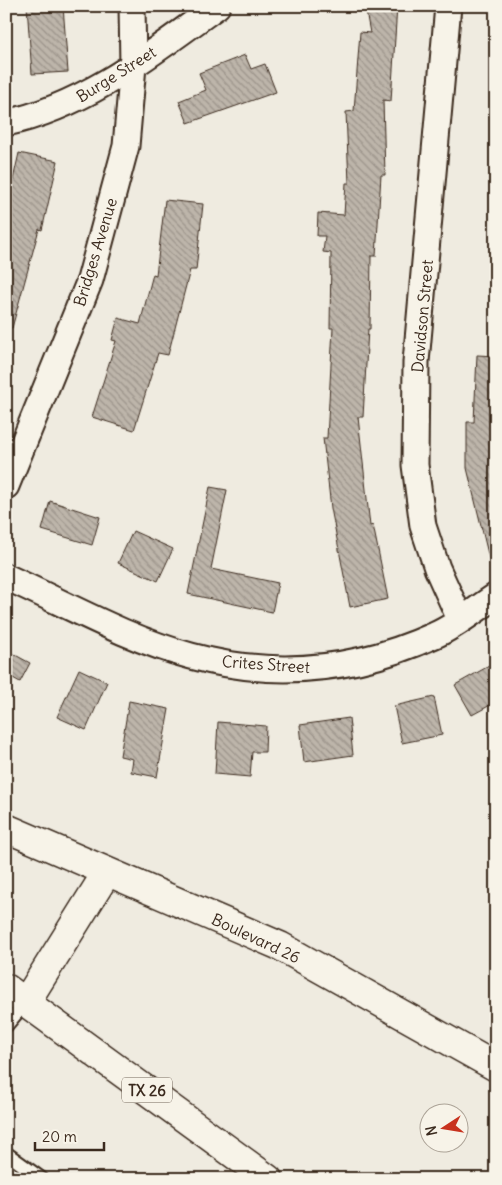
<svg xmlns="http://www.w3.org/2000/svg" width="502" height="1185" viewBox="0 0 502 1185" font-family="Delius,sans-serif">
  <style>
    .building { fill: url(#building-back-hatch); stroke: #3b2a1e }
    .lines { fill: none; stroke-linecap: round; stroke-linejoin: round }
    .lane-casing { stroke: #3b2a1e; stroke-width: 16 }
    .street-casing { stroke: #3b2a1e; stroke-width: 29 }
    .primary-casing { stroke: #3b2a1e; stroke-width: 31 }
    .lane { stroke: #f7f3e8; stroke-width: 12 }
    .street { stroke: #f7f3e8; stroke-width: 25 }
    .primary { stroke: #f7f3e8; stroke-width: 28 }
    .labels { text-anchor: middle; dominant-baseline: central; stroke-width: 4; stroke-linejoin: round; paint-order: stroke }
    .shield { fill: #f7f3e8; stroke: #73665b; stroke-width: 1 }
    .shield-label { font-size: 15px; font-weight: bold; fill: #3b2a1e }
    .street-label { font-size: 16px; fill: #3b2a1e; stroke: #f7f3e8 }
  </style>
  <defs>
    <pattern id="building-back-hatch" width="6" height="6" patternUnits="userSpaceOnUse" patternTransform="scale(1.25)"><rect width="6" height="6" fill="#bdb5aa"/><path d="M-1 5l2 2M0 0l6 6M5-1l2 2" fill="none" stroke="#9b938a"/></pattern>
  </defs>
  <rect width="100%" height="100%" fill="#efebe0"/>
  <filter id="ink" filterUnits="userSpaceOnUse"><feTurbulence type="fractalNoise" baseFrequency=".02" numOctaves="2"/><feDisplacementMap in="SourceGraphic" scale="10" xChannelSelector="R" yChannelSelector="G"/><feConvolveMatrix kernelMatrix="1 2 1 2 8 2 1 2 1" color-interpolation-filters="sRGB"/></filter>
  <g filter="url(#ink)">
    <!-- building -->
    <path class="building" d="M27,6H63L68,72L32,74Z
      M365,6H397L391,101L383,100L385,175H381L376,256H371L370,329H368L363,417H358L370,526L373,525L388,599L350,607L331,508L323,438H327L333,328H330L331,253L323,252L325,236H317L318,213L344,215L346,183H349L346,112L354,111L360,32L370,33Z
      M245,55L251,69L265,64L276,92L188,123L179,101L206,90L199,73Z
      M19,153L58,161L42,230L39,229L12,328L6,327V211Z
      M165,200L203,204L196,270H190L168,355L158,353L134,430L92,417L116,341L112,340L118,318L140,324L153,274L156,275Z
      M477,355L496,356V557L489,558L467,468V422H474Z
      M210,487L227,490L211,569L278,583L272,612L188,594Z
      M50,501L100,517L92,545L42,530Z
      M133,531L173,549L158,581L118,563Z
      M6,650L30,663L20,682L6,674Z
      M496,662V702L472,715L455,685Z
      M79,669L107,682L86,730L57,717Z
      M434,697L442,735L402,743L394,706Z
      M129,701L169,709L157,777L131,772L133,759L120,756Z
      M349,718L353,755L304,762L300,725Z
      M218,722L266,726L265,752H252L250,777L215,774Z"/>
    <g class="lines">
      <defs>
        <path id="lane" d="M6,1026L26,1002
          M6,1153L42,1179"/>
        <path id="street" d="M448,6L416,362L415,465L423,526L437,568L460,619
          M6,123C86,106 152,53 217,6
          M6,486L90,280L126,146L133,66L132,6
          M6,577C66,604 127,639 191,656C275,679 356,671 435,635C456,626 476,609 496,596"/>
        <path id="primary" d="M6,828L280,946L496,1067
          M6,988L268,1179
          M26,1002L107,872"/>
      </defs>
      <!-- lane casing -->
      <use href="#lane" class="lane-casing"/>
      <!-- street casing -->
      <use href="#street" class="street-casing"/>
      <!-- primary casing -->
      <use href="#primary" class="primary-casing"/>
      <!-- lane -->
      <use href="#lane" class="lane"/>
      <!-- street -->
      <use href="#street" class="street"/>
      <!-- primary -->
      <use href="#primary" class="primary"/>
    </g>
  </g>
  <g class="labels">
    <!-- shield labels -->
    <rect class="shield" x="122" y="1077.5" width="50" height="25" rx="4"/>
    <g class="shield-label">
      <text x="147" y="1090">TX 26</text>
    </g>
    <!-- street labels -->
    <g class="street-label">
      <text transform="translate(116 74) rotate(-32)">Burge Street</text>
      <text transform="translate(95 252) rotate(-73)">Bridges Avenue</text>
      <text transform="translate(422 316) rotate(-85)">Davidson Street</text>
      <text transform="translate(266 664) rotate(4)">Crites Street</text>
      <text transform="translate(256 938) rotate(25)">Boulevard 26</text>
    </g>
  </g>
  <!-- margin -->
  <rect width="502" height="1185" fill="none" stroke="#f7f3e8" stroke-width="25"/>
  <rect x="12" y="12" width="477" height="1160" fill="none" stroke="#3b2a1e" stroke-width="2" filter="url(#ink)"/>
  <!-- north arrow -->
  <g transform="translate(444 1128) rotate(258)"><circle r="24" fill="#f7f3e8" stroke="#aca397"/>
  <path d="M0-4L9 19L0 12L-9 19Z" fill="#c8321e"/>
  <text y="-8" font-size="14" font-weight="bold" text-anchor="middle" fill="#3b2a1e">N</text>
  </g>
  <!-- scale -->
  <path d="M35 1142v8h69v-8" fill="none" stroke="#3b2a1e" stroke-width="2.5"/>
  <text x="42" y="1142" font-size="15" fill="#3b2a1e" stroke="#f7f3e8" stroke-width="4" paint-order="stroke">20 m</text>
</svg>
